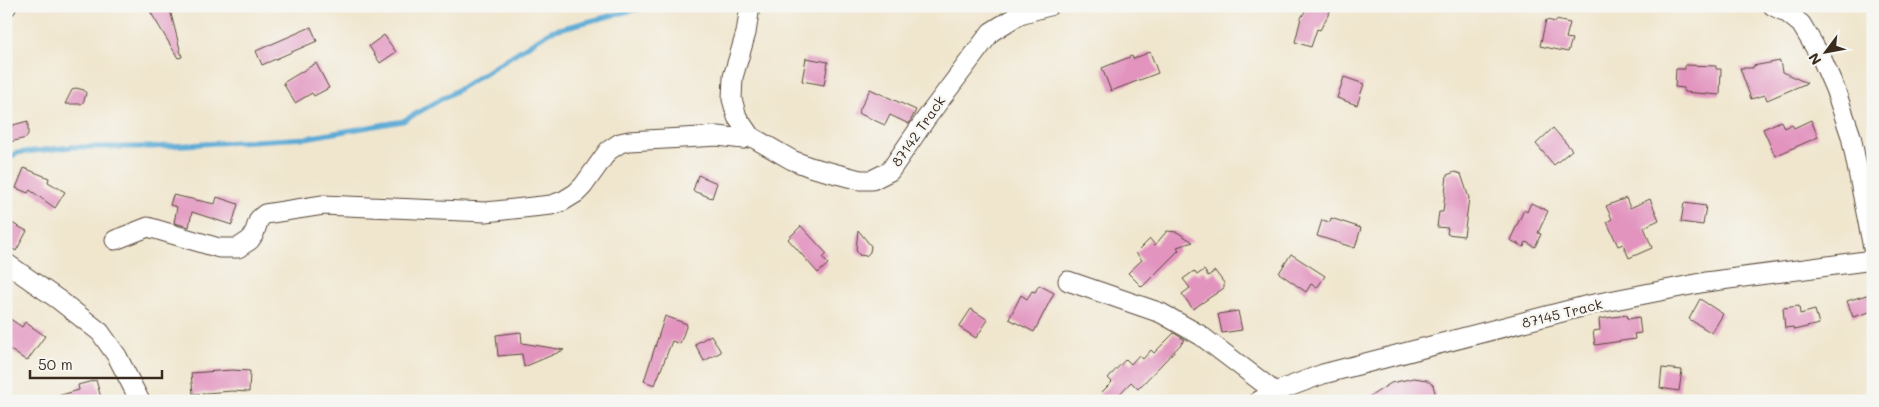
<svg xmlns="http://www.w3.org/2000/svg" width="1879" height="407" viewBox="0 0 1879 407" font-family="Mali,sans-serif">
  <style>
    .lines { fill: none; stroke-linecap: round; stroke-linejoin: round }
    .stream { stroke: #5baad5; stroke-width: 5 }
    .building { fill: #e294bf }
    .minor-casing { stroke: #564638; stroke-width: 21 }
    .minor { stroke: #fff; stroke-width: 19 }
    .labels { text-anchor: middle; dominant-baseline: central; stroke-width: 5; stroke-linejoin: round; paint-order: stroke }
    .street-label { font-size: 14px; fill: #3b2a1e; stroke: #f6f6f2 }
  </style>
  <rect width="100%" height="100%" fill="#f6f6f2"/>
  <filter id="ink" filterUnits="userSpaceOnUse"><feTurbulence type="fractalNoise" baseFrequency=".02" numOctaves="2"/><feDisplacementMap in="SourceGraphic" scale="10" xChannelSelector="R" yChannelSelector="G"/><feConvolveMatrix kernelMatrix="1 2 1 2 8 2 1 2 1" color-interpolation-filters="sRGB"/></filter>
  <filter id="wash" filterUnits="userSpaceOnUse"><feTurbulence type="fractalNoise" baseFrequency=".0096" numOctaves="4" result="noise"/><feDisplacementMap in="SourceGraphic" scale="20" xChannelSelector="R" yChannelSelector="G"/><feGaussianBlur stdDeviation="1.12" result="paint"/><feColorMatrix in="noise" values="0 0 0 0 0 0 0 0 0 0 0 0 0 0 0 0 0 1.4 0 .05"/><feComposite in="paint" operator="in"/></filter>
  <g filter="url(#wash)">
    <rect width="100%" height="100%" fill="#f0e6ce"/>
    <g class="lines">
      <!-- stream -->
      <path class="stream" d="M765,7L772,6
        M6,161L16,153L72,147H152L306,138L403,121L459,89L551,31L649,6"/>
    </g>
    <g id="blocks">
      <!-- building -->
      <path class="building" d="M147,6H169L182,57L178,58Z
        M1308,6H1333L1320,30L1317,29L1311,47L1295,42L1301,18Z
        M1546,20L1556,22V20L1570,23L1566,38L1572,39L1568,52L1540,46Z
        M311,27L317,41L262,65L256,51Z
        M384,35L396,52L380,63L369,46Z
        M1150,52L1158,73L1111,91L1102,68L1132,56L1133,59Z
        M806,58L828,62L824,85L802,81Z
        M1780,61L1782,72L1807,83L1767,100L1765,95L1751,99L1740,68H1753V66Z
        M316,63L329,88L314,96L312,93L295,103L283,83Z
        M1685,65L1716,66V69H1721L1720,95L1684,92V88L1675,87L1676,69H1685Z
        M1344,77L1364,84L1357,105L1337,98Z
        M76,88L84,90L86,93L84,101L81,104H65L72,90Z
        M870,89L916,110L909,124L890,115L885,125L858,113Z
        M1811,120L1818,137L1775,156L1763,129L1781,121L1784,128L1792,124L1794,128Z
        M28,121V134L26,138L6,143V137L13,125Z
        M1553,128L1572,150L1554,165L1536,144Z
        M24,168L49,178L48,182L65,192L55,208L30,190L28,193L16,188Z
        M1455,172L1461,174L1469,198L1464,236L1447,234L1448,228L1437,227L1439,212H1443L1447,175Z
        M698,175L717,183L712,198L693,191Z
        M173,195L215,204L217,197L238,204L232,225L192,212L189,227L174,223L177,207L170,205Z
        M1626,198L1630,208L1650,199L1659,220L1644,227L1652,248L1629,258L1623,244L1618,246L1607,222L1612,219L1606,206Z
        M1531,203L1548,211L1538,233L1541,234L1535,247L1526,242L1524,247L1510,240L1524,210L1527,212Z
        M1684,203L1706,206L1703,225L1681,222Z
        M1331,218L1361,228L1355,248L1317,236L1322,220L1330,222Z
        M6,220L27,231L16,251L6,245Z
        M801,226L827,254L823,258L828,264L818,273L788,239Z
        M858,230L871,246L870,252L866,256L859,255L856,250Z
        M1167,231L1177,232L1193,242L1177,247L1179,250L1142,287L1128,273L1142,260L1136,253L1150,239L1155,245Z
        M1291,254L1325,276L1317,288L1311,284L1306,292L1279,273Z
        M1204,270L1208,276L1215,271L1224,283V288L1193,309L1182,294L1190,288L1183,279L1194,271L1197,275Z
        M1039,285L1054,293L1034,332L1009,319L1021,295L1027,299L1032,291L1035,292Z
        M1873,293V311L1853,317L1847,301Z
        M1700,299L1723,314L1712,333L1689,319Z
        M1799,306L1800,314L1815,310L1819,324L1794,330L1793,327L1785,328L1783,308Z
        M971,309L988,320L976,338L959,327Z
        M1238,311L1242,330L1222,333L1218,314Z
        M1627,315L1628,319L1639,317L1641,333L1634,334L1635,339L1595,345L1593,331L1600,330L1599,319Z
        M6,316L22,327L25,322L45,336L27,361L6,347Z
        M665,316L687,324L680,344L672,341L655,385L644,381Z
        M521,332L522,343L564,350L524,367L522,354L498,356L496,335Z
        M1174,333L1185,340L1138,389L1131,382L1113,401H1093L1112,382L1108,378L1126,359L1131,364L1139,355L1143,359L1151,350L1154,353Z
        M711,335L721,352L704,361L695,344Z
        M1662,368L1682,370L1679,391L1660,388Z
        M232,370L250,371L249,392L232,391L193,394L191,373Z
        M1414,378L1427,380L1433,385L1436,396L1415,401H1363L1391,383Z
        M96,380L102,401H54V397L79,390L78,385Z"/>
    </g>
  </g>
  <g filter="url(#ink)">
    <use href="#blocks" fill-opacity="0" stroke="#564638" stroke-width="1"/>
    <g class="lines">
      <defs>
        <path id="minor" d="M750,6L746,33L733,77L732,99L737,117L750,136L792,160L810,167L860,180H872L890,171L925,120L991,32L1020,14L1049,6
          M1773,6L1786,12L1801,24L1822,59L1835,89L1851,136L1873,248
          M6,7L7,6
          M115,240L148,227L219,248H238L250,240L254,234L259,219L265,214L323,205L486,212L551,205L563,201L576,193L583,186L608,151L620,143L629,141L718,136L743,139L750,136
          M6,263L59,300L100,332L117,356L140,401
          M1068,281L1161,313L1200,335L1275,392
          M1259,401L1275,392L1323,374L1589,305L1706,282L1873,260"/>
      </defs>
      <!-- minor casing -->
      <use href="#minor" class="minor-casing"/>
      <!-- minor -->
      <use href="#minor" class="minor"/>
    </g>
  </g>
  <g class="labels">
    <!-- street labels -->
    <g class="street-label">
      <text transform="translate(918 131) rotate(-55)">87142 Track</text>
      <text transform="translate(1562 313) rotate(-14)">87145 Track</text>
    </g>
  </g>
  <!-- margin -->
  <rect width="1879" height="407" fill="none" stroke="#f6f6f2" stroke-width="25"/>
  <!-- north arrow -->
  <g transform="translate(1826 52) rotate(238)" stroke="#f6f6f2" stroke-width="4" paint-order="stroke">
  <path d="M0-4L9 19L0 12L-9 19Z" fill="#3b2a1e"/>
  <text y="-8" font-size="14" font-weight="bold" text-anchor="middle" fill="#3b2a1e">N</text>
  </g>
  <!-- scale -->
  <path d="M30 370v8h132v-8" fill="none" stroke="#3b2a1e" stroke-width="2.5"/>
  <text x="38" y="370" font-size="15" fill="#3b2a1e" stroke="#f6f6f2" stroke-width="4" paint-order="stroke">50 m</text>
</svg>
